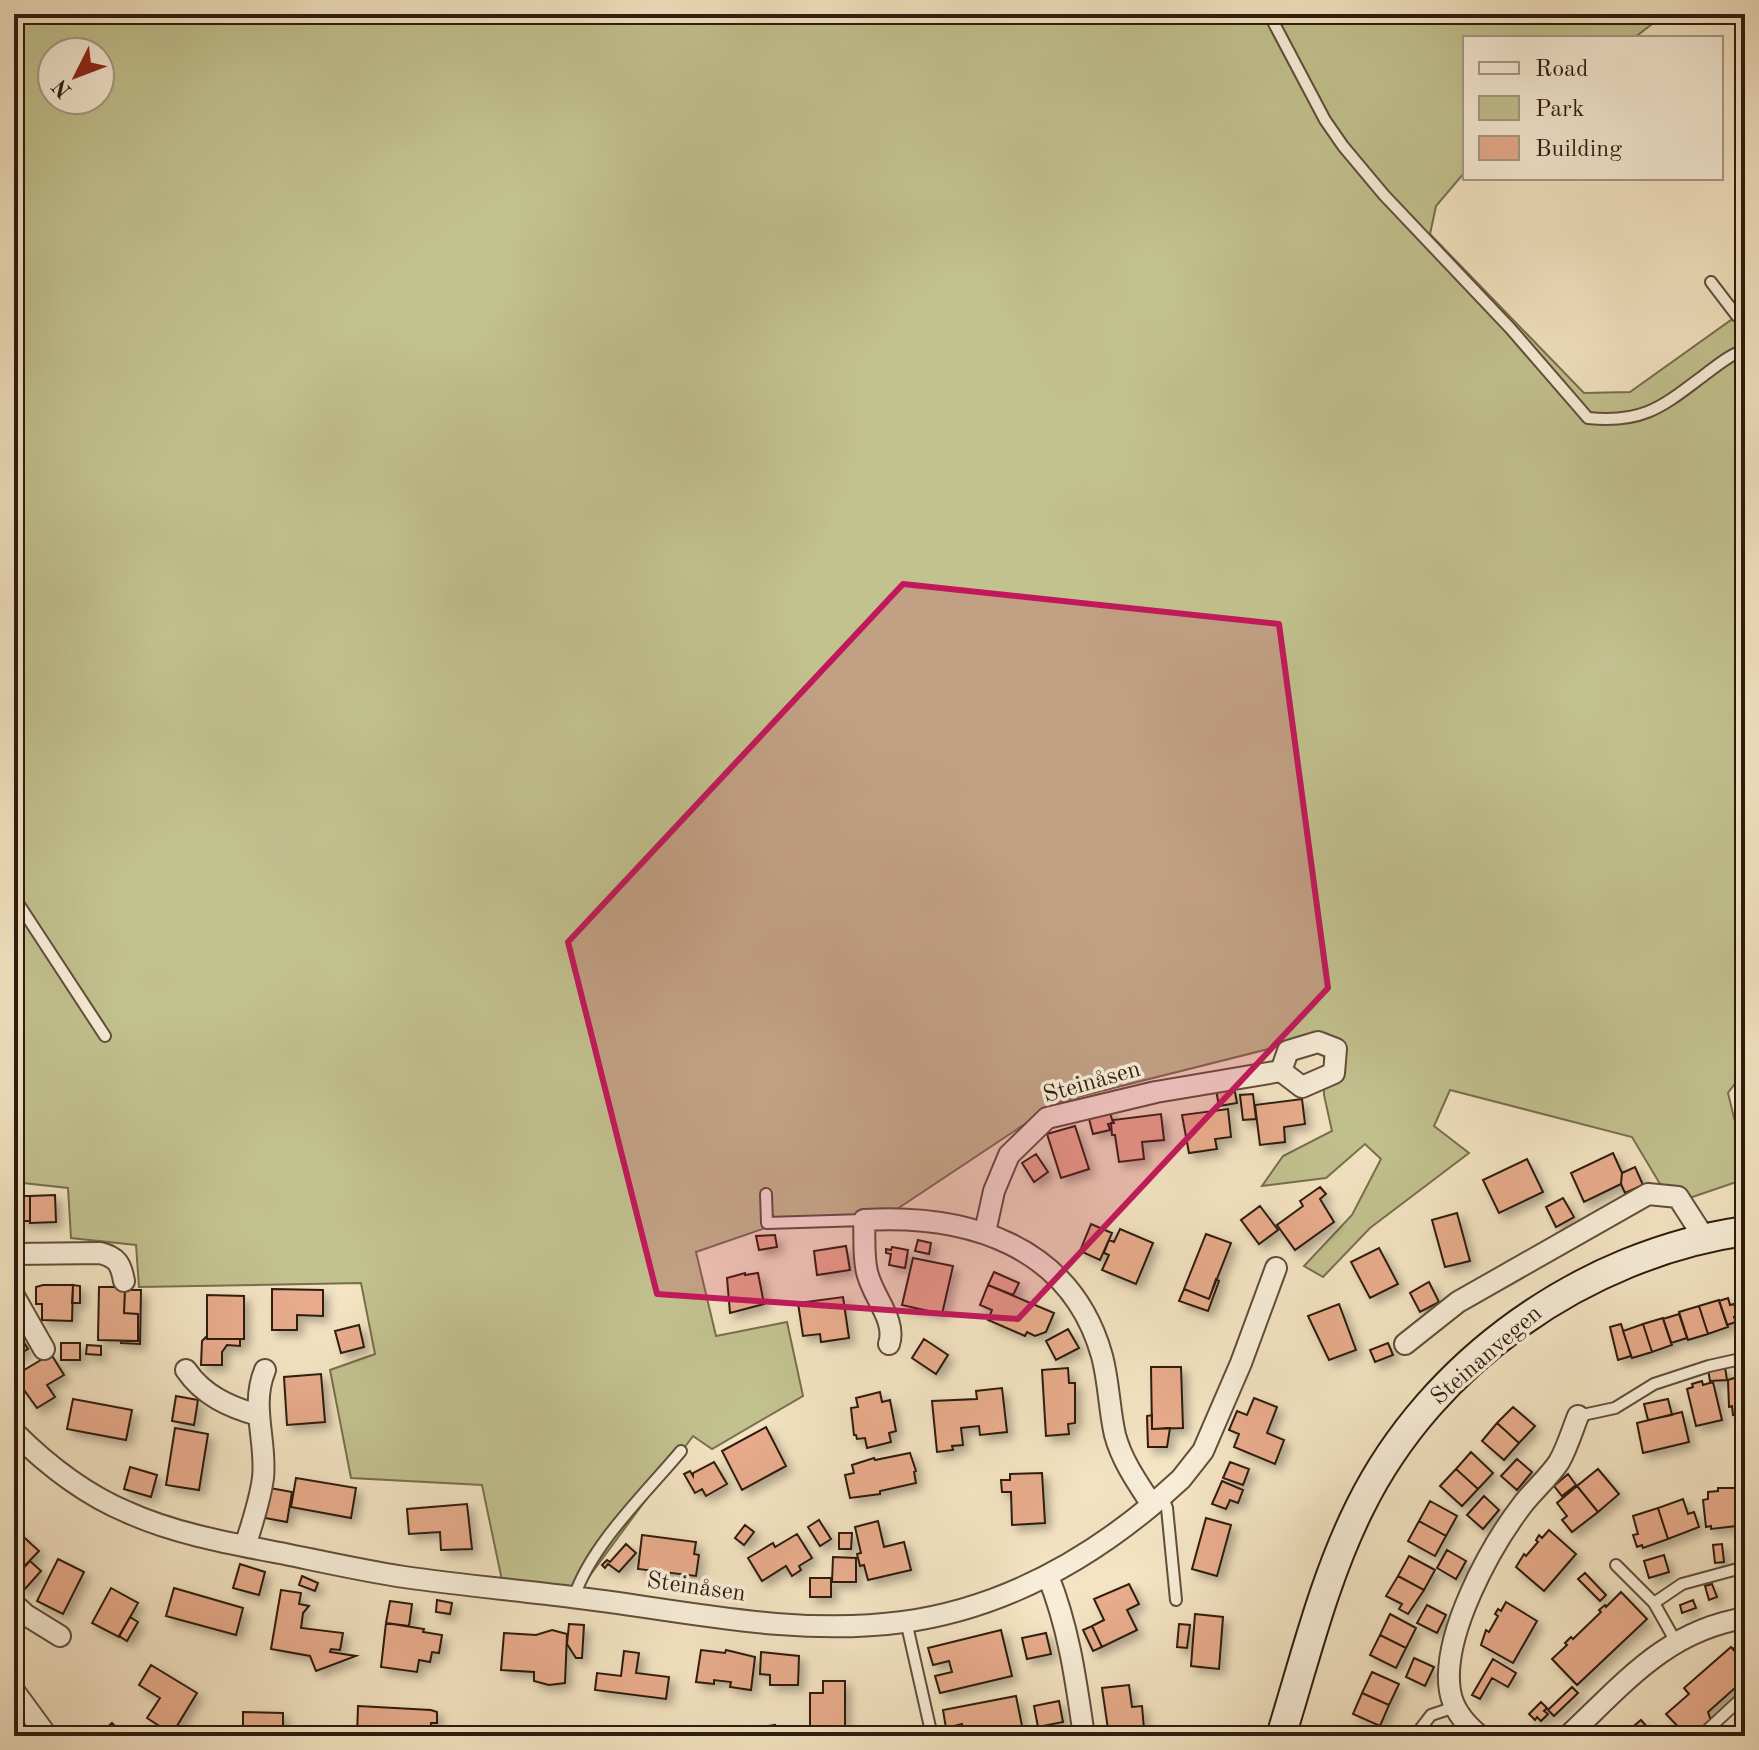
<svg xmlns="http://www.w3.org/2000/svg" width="1759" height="1750" viewBox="0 0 1759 1750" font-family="'Old Standard TT',serif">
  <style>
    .green { fill: #c2c28f; stroke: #786f4e; stroke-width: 2; fill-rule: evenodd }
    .building { fill: #e8ac8c; stroke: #2e1c0e; stroke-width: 2; filter: url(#shadow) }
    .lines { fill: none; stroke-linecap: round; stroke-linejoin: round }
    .service-casing { stroke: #604e3b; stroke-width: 14 }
    .minor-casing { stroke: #604e3b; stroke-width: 24 }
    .secondary-casing { stroke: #2e1c0e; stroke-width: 32 }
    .service { stroke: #f8edd8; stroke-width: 10 }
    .minor { stroke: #f8edd8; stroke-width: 20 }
    .secondary { stroke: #f8edd8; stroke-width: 28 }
    .marked { fill: #c2185b; fill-opacity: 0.2; stroke: #c2185b; stroke-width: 6; stroke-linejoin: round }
    .labels { text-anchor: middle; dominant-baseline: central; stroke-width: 7; stroke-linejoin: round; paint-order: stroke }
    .street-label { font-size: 24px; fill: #2e1c0e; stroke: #f8edd8 }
  </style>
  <defs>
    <filter id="shadow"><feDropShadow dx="5.5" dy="5.5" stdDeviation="4" flood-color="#0004"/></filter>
  </defs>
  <rect width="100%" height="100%" fill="#f4e4c3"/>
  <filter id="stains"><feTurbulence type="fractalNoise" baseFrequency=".0025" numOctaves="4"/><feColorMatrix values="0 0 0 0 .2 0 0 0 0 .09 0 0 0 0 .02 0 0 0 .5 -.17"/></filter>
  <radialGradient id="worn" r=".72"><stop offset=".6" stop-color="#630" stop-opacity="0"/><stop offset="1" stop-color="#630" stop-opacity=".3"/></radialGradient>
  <!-- green -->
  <path class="green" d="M14,14H1665L1634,38H1465V172L1436,206L1430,234L1584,393L1630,392L1745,310V1070L1728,1093L1745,1163V1179L1672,1204L1632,1137L1450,1090L1434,1126L1469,1153L1370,1228L1323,1277L1304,1266L1352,1215L1381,1159L1365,1144L1326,1178L1262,1186L1283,1156L1332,1131L1324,1095V1035L1058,1102L882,1219L783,1222L696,1252L716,1336L787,1322L803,1396L712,1449L693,1436L574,1597L504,1590L482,1485L351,1478L330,1370L375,1354L361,1283L139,1287L136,1245L71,1238L68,1188L14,1182ZM52,52H100V100H52Z"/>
  <!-- building -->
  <path class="building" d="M1234,1087L1237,1103L1219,1106L1216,1090Z
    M1253,1094L1256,1119L1243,1120L1240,1095Z
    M1302,1099L1305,1124L1284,1127L1285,1142L1260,1145L1255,1105Z
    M1109,1109L1113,1123L1108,1124L1110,1130L1093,1134L1088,1115Z
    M1228,1109L1231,1137L1215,1139L1217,1149L1189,1153L1182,1115Z
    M1161,1114L1164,1140L1142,1142L1144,1159L1119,1162L1115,1135H1112L1111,1123H1114L1113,1120Z
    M1075,1126L1089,1169L1061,1178L1047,1134Z
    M1613,1153L1622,1173L1621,1184L1584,1202L1571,1173Z
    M1036,1154L1048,1172L1034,1182L1022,1163Z
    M1527,1159L1543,1192L1499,1213L1483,1180Z
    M1635,1167L1643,1185L1625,1193L1621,1184L1622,1173Z
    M1320,1187L1326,1194L1320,1199L1334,1222L1295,1250L1277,1225L1303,1206L1300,1201Z
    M55,1195L56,1222L30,1223V1196Z
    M20,1196H30V1221H20Z
    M1563,1198L1574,1217L1556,1227L1546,1207Z
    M1260,1206L1278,1230L1259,1244L1241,1220Z
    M1457,1213L1470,1261L1445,1267L1432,1220Z
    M1091,1224L1112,1233L1100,1260L1080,1251Z
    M1120,1229L1153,1243L1136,1284L1102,1270L1109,1255L1104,1253L1109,1240L1114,1242Z
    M1206,1234L1231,1243L1209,1299L1184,1289Z
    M775,1235L777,1247L759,1250L756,1236Z
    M918,1240L931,1243L929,1254L915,1251Z
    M846,1246L850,1270L817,1275L814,1251Z
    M892,1247L908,1250L905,1268L889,1265L891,1254L886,1253V1249L891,1250Z
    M1379,1248L1398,1284L1370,1298L1351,1262Z
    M913,1258L953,1266L942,1314L902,1305Z
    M994,1272L1019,1283L1013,1295L988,1285Z
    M745,1273V1275L758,1273L764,1304L730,1313L727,1278Z
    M1216,1279L1219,1281L1208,1311L1179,1301L1184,1289L1209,1299Z
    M1429,1282L1439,1302L1420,1312L1410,1293Z
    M43,1285H73L72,1321L42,1320V1304H36V1287Z
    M73,1285L80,1286V1303H72Z
    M988,1285L1054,1313L1046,1332L1035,1336L1027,1332L1025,1336L988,1320L992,1310L980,1305Z
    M99,1287H125L124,1313L138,1314V1341L98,1340Z
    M272,1289L323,1290V1316L297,1315V1330H272Z
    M125,1290H141L140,1344L121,1343V1341H138V1314L124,1313Z
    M207,1295L244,1296V1339H207Z
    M843,1297L849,1338L821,1342L820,1334L803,1336L798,1303Z
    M1728,1298L1730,1305L1734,1304L1738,1316L1734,1317L1736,1322L1727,1325L1719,1301Z
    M1719,1300L1728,1327L1708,1334L1699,1306Z
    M1339,1304L1356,1350L1329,1360L1308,1316Z
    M1699,1306L1708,1334L1688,1340L1679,1312Z
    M1679,1314L1687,1338L1671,1343L1663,1319Z
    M1663,1318L1672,1345L1652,1352L1643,1324Z
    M1621,1324L1631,1356L1618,1360L1610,1327Z
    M1643,1324L1652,1352L1632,1358L1623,1331Z
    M359,1325L364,1347L341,1353L335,1331Z
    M14,1327L28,1349L14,1357Z
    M1068,1329L1079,1348L1056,1360L1046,1341Z
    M207,1336V1339H240V1346L227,1345L222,1352V1365H201L202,1341Z
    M924,1339L948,1355L936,1374L912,1358Z
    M61,1343H80V1360H61Z
    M1388,1343L1393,1355L1375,1362L1370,1350Z
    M87,1345L101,1346V1355L86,1354Z
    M51,1354L64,1375L47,1385L55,1397L37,1408L14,1376Z
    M1151,1367H1181L1183,1428L1152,1429Z
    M1725,1367L1727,1380L1710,1381L1708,1370Z
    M1068,1368L1069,1383H1075V1423L1068,1424L1069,1434L1046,1436L1042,1370Z
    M321,1374L325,1422L287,1425L284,1377Z
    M1743,1375L1745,1413L1733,1415L1732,1406L1729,1407L1728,1380Z
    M1702,1381L1703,1385L1713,1382L1722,1420L1696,1426L1687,1389L1693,1387L1692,1384Z
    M1002,1388L1007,1432L980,1435L979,1426L961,1428L963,1445L952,1446L953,1450L937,1452L932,1401L977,1399L976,1391Z
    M880,1392L882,1402L890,1400L896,1431L889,1433L891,1442L867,1448L865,1438L857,1439L856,1435H854L851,1408L858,1407L856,1398Z
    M176,1396L198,1400L194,1425L172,1421Z
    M1254,1398L1277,1407L1267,1433L1284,1440L1275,1464L1234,1447L1239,1434L1229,1430L1237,1411L1247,1415Z
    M73,1399L132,1410L126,1440L67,1429Z
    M1668,1399L1672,1415L1648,1420L1644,1404Z
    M1513,1407L1535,1426L1519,1443L1497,1423Z
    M1682,1412L1689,1442L1643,1453L1637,1423Z
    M1152,1415V1429L1170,1428L1167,1447H1148L1147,1416Z
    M1497,1423L1519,1443L1504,1460L1482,1441Z
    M766,1427L786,1466L742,1490L722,1451Z
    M175,1428L208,1434L199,1490L166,1485Z
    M1471,1452L1493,1473L1478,1489L1456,1469Z
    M910,1453L916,1471L914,1472L916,1483L880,1491V1494L850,1498L845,1475L854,1473L852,1465L874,1458L875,1460Z
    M1517,1459L1532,1472L1517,1490L1501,1476Z
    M714,1462L727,1484L706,1496L702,1489L695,1493L684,1474L690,1471L693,1476V1473Z
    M1230,1462L1249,1469L1243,1485L1223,1478Z
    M130,1467L157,1475L151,1497L124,1489Z
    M1456,1469L1478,1489L1462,1506L1440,1486Z
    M1598,1469L1619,1494L1598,1512L1577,1486Z
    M1042,1473L1045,1523L1012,1525L1011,1492H1002L1001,1480H1010V1474Z
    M1568,1474L1576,1485L1562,1496L1554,1486Z
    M296,1478L356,1488L351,1518L291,1507Z
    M1222,1481L1243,1490L1238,1503L1230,1500L1226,1509L1212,1504Z
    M1741,1485H1745V1525L1711,1529V1526L1706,1527L1703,1500L1708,1499V1492L1718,1491V1488H1742Z
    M1577,1486L1598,1512L1572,1532L1562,1520L1567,1516L1557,1503Z
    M270,1488L292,1492L287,1522L265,1518Z
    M1484,1496L1499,1510L1483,1529L1467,1515Z
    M1683,1499L1688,1514L1694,1512L1699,1527L1668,1539L1658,1508Z
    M1430,1501L1457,1516L1446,1536L1419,1521Z
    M467,1504L472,1549L441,1550L440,1532L409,1534L407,1509Z
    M1658,1508L1668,1539L1643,1548L1642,1545L1637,1547L1633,1535L1638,1534L1633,1516Z
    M1206,1518L1231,1525L1217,1576L1192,1569Z
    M819,1520L831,1539L820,1546L808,1527Z
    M878,1521L884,1547L904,1542L911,1570L868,1580L864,1565L860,1566L857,1554L861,1553L855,1527Z
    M1419,1521L1446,1536L1435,1556L1408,1541Z
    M745,1525L754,1532L744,1545L735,1538Z
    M1549,1530L1576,1554L1544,1591L1516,1567L1524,1554L1526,1556L1538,1542L1536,1540L1539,1535L1542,1538Z
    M17,1531L39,1551L14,1577V1534Z
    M839,1533H852L851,1549H839Z
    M797,1534L812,1558L799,1566L801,1570L792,1576L786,1566L762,1581L748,1558L773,1543L775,1547Z
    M642,1535L696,1542L694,1554L699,1555L696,1576L638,1569Z
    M626,1544L636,1553L619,1572L608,1564L605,1568L602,1565L607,1560L610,1562Z
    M1722,1544L1724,1562L1715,1563L1713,1545Z
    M1447,1550L1466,1561L1456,1579L1437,1568Z
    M1664,1555L1669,1572L1649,1578L1644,1561Z
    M1409,1556L1435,1570L1424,1590L1398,1576Z
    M833,1557L856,1558V1582H832Z
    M58,1559L84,1572L63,1614L37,1601Z
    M30,1561L41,1571L24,1590L14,1578Z
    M240,1564L265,1572L259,1595L233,1588Z
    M1585,1573L1606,1595L1600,1601L1578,1579Z
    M302,1576L318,1583L315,1591L299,1585Z
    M1398,1576L1424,1590L1408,1614L1399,1609L1402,1604L1386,1596Z
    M810,1578H831V1597H810Z
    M1129,1584L1139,1604L1127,1610L1137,1630L1102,1647L1092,1626L1104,1620L1094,1599Z
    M1712,1584L1717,1597L1709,1600L1705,1586Z
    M111,1588L138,1603L119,1637L92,1623Z
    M174,1588L243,1608L236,1635L166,1616Z
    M281,1590L301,1593L299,1604L309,1606L303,1613L301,1628L343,1633L340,1650L331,1649L330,1652L356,1656L316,1671L310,1656L271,1649Z
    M1621,1592L1647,1619L1577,1685L1552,1659L1567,1645L1565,1643L1571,1637L1573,1639L1601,1612L1599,1610L1605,1605L1606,1607Z
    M437,1600L452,1603L450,1614L436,1612Z
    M1693,1600L1696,1608L1682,1613L1680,1605Z
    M390,1601L412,1604L409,1626L386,1623Z
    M1506,1602L1537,1621L1513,1663L1481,1645L1486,1630L1489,1632L1498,1616L1495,1614L1498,1609L1501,1611Z
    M1427,1605L1446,1615L1437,1633L1417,1623Z
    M1195,1614L1223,1617L1219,1669L1191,1666Z
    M1390,1614L1416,1628L1406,1648L1380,1635Z
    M130,1617L138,1622L127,1641L119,1636Z
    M386,1623L424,1629L423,1632L442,1635L439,1653L432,1652L430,1662L419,1660L417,1672L381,1667Z
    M569,1624L584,1625L582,1658H576L567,1644Z
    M1179,1624L1190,1625L1187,1648L1177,1647Z
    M1092,1626L1102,1647L1093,1651L1083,1630Z
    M552,1630L567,1634L565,1683L549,1685L534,1681V1672L501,1670L504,1633L536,1635Z
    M1001,1630L1012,1676L940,1693L935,1676L952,1672L949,1661L933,1665L928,1648Z
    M1046,1633L1051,1654L1027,1659L1022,1638Z
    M1380,1635L1406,1648L1396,1668L1370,1655Z
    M1741,1642L1745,1646V1662L1733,1649Z
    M1731,1647L1745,1663V1679L1708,1712L1711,1721L1694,1736L1686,1735L1666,1714L1689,1694L1684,1688Z
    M701,1650L725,1653L726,1650L755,1657L751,1690L730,1687L731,1682L714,1680V1684L696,1682Z
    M624,1651L639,1653L636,1673L669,1677L666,1699L595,1690L597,1673L621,1676Z
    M761,1652L799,1656L798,1685H770V1675L760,1674Z
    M1414,1658L1434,1667L1425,1686L1406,1677Z
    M1493,1659L1516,1673L1508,1687L1492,1678L1480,1699L1472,1695Z
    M151,1665L197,1693L172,1734L147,1718L160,1698L139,1685Z
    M1372,1672L1399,1684L1389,1705L1362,1693Z
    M823,1681H845V1736H810V1693H823Z
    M1129,1685L1132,1707L1142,1706L1144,1729L1135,1730L1136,1736H1109L1102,1688Z
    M1572,1687L1578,1693L1554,1716L1548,1710Z
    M1362,1693L1389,1705L1380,1726L1353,1714Z
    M1016,1696L1024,1736H964L962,1724L946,1728L943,1710Z
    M1059,1701L1063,1722L1038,1727L1034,1706Z
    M1541,1702L1547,1708L1544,1711L1548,1714L1541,1721L1537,1717L1535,1720L1529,1714Z
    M358,1706L431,1710L437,1712V1723H431L430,1736H357Z
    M243,1712L283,1713V1732L318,1730V1736H235V1729H243Z
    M1641,1720L1655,1736H1622Z
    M112,1723L125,1736H103L101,1733Z
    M775,1725L776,1736H723V1733Z"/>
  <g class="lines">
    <defs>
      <path id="service" d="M1269,14L1325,120L1343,146L1384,195L1510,328L1588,418C1645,424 1664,405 1707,373C1719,364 1731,354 1745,350
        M1711,282L1737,316L1745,322
        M14,897L105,1036
        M766,1194L767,1223L864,1220
        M1578,1416L1615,1408L1654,1384L1709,1366L1745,1358
        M1162,1496L1167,1508L1176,1600
        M1616,1565L1654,1603L1676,1642
        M574,1597C592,1544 645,1494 681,1451
        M1654,1603L1682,1584L1745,1567
        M906,1621L932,1736
        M1415,1736L1431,1715L1455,1707
        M1701,1736L1745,1695"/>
      <path id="minor" d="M985,1232L994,1191L1009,1155L1047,1118L1156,1092L1281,1071L1302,1087L1334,1073L1336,1049L1318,1042L1288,1051L1281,1071
        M14,1254L100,1253C117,1257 121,1264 124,1281
        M14,1296L44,1349
        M1405,1344L1458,1302L1648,1194L1678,1197L1705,1239
        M186,1370C203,1395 229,1407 258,1415
        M14,1432C47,1465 84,1494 127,1512C175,1534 233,1544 285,1554C324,1562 364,1571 404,1577C460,1585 516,1590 572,1597C683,1610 792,1637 903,1622C998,1609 1080,1565 1152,1505C1137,1482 1122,1461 1115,1435C1109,1409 1109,1382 1102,1356C1071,1245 968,1214 864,1220C865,1238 863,1255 867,1272C872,1296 897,1320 889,1344
        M1152,1505L1181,1479L1203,1451L1241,1363L1276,1268
        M245,1546C252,1524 260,1501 263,1478C267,1441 250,1406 265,1370
        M1048,1576C1069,1628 1076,1681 1084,1736
        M14,1604L26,1615L60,1636
        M14,1691L47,1736
        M1480,1736C1465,1724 1453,1710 1450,1691C1441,1636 1490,1547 1523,1504C1534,1490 1549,1477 1559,1462C1567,1448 1572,1431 1578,1416
        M1568,1736C1623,1685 1665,1631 1745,1618"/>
      <path id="secondary" d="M1281,1736C1305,1659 1324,1579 1360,1507C1432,1361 1585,1254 1745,1231"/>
    </defs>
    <!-- service casing -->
    <use href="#service" class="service-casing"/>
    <!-- minor casing -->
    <use href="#minor" class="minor-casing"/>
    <!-- secondary casing -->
    <use href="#secondary" class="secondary-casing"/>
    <!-- service -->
    <use href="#service" class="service"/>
    <!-- minor -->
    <use href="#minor" class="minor"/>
    <!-- secondary -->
    <use href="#secondary" class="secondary"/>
  </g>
  <!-- marked area -->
  <path class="marked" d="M903,584L1279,624L1328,988L1018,1319L657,1294L568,942Z"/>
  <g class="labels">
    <!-- street labels -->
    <g class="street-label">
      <text transform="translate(1092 1083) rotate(-16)">Steinåsen</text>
      <text transform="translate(1487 1356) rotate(-41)">Steinanvegen</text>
      <text transform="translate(696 1588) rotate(8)">Steinåsen</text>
    </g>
  </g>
  <!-- margin -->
  <rect width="1759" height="1750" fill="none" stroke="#f4e4c3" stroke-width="48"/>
  <rect x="16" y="16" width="1727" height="1718" fill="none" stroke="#2e1c0e" stroke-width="4"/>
  <rect x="24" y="24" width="1711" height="1702" fill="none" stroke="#2e1c0e" stroke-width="2"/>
  <!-- legend -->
  <rect x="1463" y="36" width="260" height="144" fill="#f8edd8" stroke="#a79987" stroke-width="2"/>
  <rect x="1479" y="62" width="40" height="12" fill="#f8edd8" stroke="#a79987" stroke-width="2"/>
  <text x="1535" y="76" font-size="24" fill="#2e1c0e">Road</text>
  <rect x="1479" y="96" width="40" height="24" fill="#c2c28f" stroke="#a79987" stroke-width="2"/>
  <text x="1535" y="116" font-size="24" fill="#2e1c0e">Park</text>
  <rect x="1479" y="136" width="40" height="24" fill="#e8ac8c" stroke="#a79987" stroke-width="2"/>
  <text x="1535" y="156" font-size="24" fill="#2e1c0e">Building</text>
  <!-- north arrow -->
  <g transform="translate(76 76) rotate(228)"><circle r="38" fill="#f8edd8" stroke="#a79987" stroke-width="2"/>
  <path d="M0-6L14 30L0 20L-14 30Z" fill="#8f2418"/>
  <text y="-12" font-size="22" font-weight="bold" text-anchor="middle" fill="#2e1c0e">N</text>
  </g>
  <rect width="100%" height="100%" filter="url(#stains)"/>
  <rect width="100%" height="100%" fill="url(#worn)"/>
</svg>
